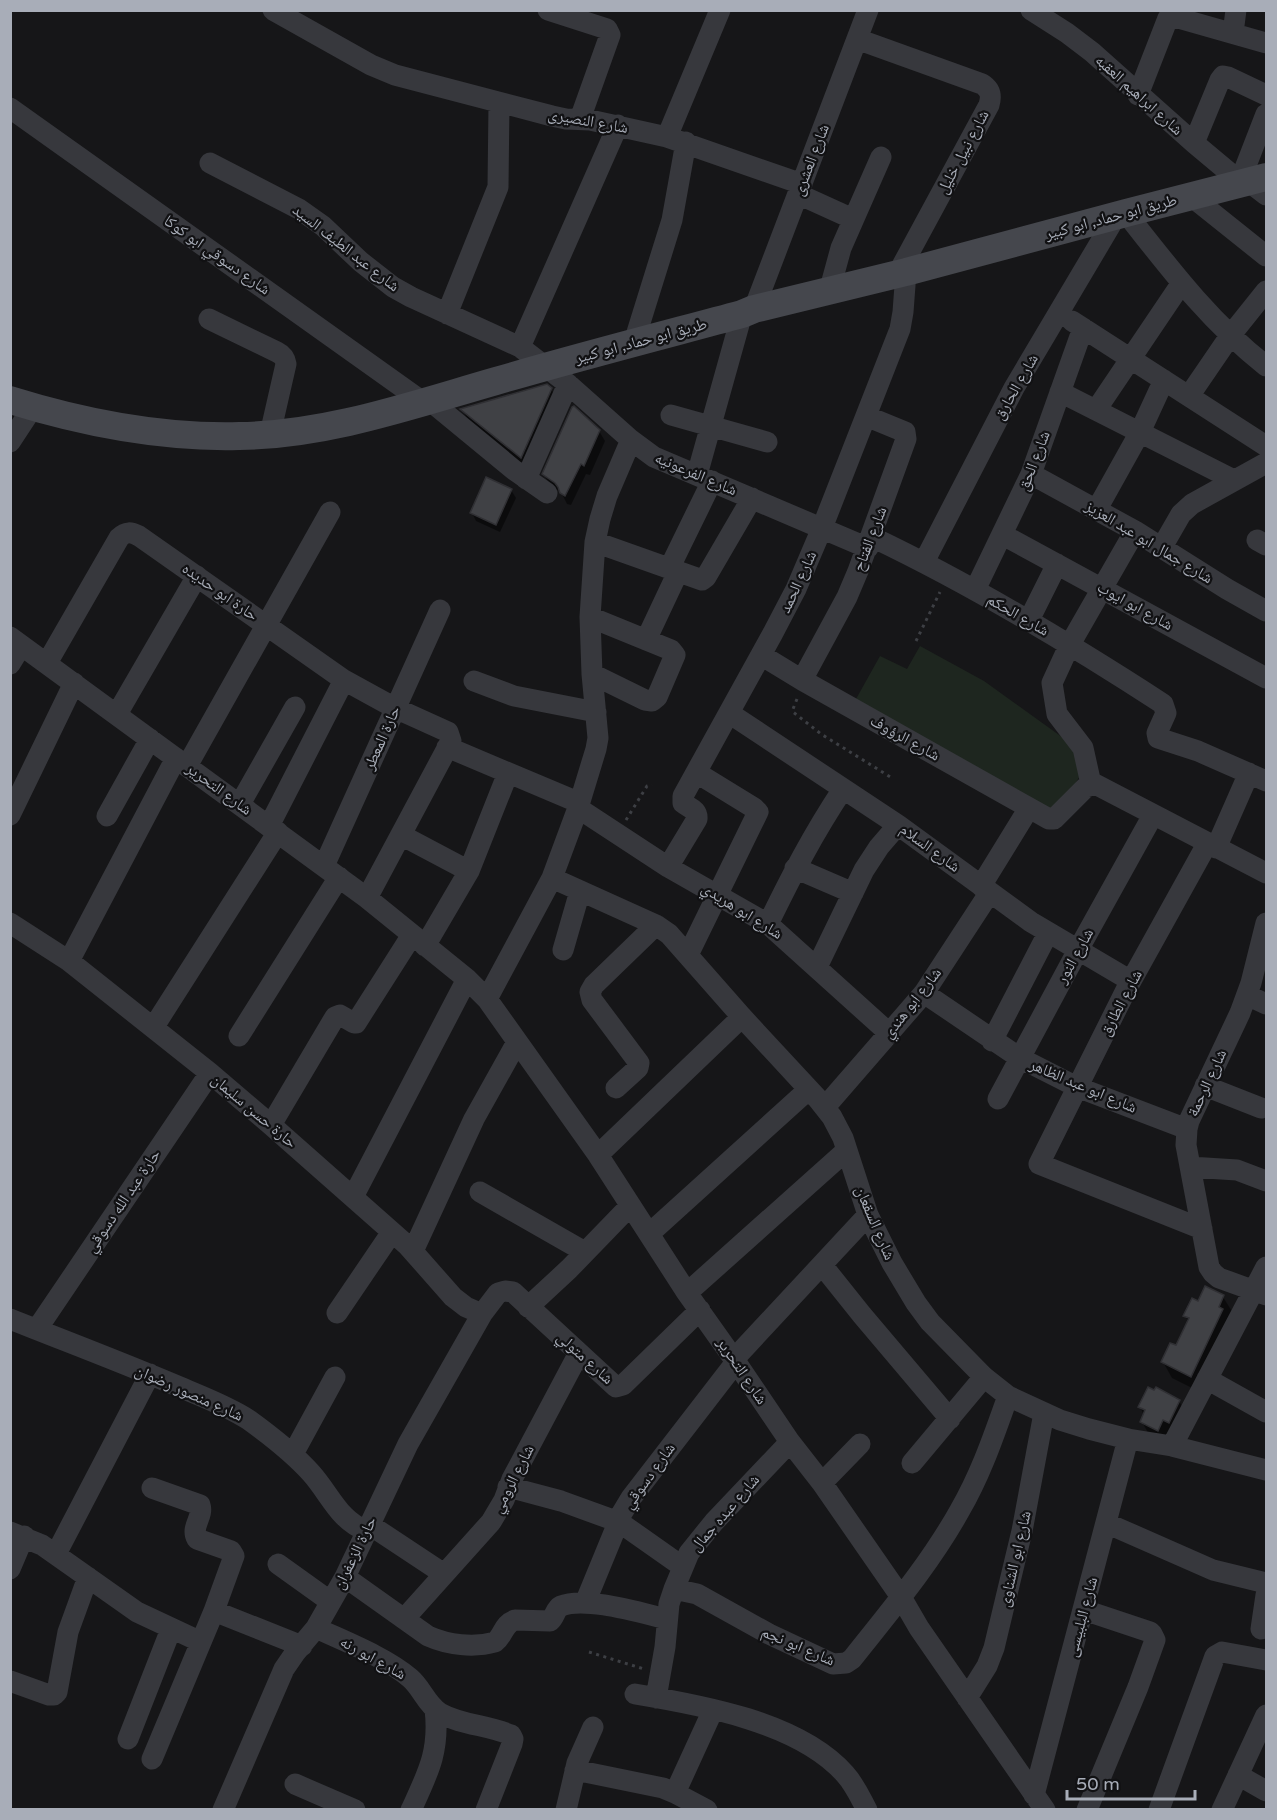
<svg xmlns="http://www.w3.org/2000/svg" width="1277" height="1820" viewBox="0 0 1277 1820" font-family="'Varela Round','Noto Naskh Arabic',sans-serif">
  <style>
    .green { fill: #1e261f }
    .shadow { fill: #0007 }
    .building { fill: #404145; stroke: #303034; stroke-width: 1.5 }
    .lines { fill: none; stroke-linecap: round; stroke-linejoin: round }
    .path { stroke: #3d3f44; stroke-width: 3; stroke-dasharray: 3 4.5; stroke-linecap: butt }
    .street { stroke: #37383d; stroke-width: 21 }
    .secondary { stroke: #45474d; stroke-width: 28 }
    .labels { text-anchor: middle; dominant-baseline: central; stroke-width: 4.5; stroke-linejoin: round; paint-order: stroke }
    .street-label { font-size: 16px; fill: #a8adb8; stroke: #111113 }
  </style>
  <rect width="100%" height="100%" fill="#161618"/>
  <!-- green -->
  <path class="green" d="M920,646L984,681L1091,758L1056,815L856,699L880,656L907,669Z"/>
  <!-- shadow -->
  <path class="shadow" d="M551,389L561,405L531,473L471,425L462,410Z
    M599,431L605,441L590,475L586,474L571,505L567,504L561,492L550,485L544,474Z
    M511,490L516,498L500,532L476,521L472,513Z
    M1223,1297L1233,1313L1200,1392L1172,1378L1163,1362L1177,1347L1189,1322L1185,1316L1199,1303Z
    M1179,1401L1188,1417L1178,1439L1151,1438L1142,1422L1144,1415L1140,1407Z"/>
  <!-- building -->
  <path class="building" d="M547,384L552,388L521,458L460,409Z
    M574,406L600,430L584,466L581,464L565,496L560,493L558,487L555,483L542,474L572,407Z
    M486,477L512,489L496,525L470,513Z
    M1205,1286L1224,1295L1219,1307L1223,1309L1191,1377L1161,1362L1170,1343L1176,1345L1189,1318L1183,1316L1192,1298L1198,1301Z
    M1148,1387L1154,1390L1156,1387L1180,1400L1169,1423L1163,1420L1158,1431L1140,1422L1145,1410L1138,1407Z"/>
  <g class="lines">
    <!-- path -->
    <path class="path" d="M916,641L940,592
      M797,699L793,709V712L821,734L892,778
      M626,820L647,786L652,785
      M589,1652L644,1669"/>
    <!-- street -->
    <path class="street" d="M273,10L371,65L395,75L552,116L566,119L590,120L667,137L802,184
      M548,10L607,29L610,35L580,119
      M1031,10L1067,33L1092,52L1194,143L1243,184
      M1233,33L1236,10
      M857,39L982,84C990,89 992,95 989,105L897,275
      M1138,95L1168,18L1171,16L1266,43
      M10,108L423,402
      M667,137L720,10
      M1194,143L1220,80L1223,76L1228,77L1266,95
      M210,163L299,209L323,226L361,262L393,287L411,297L520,347L568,384L631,440L654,457L868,548
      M1240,181L1266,114
      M1249,182L1266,195
      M798,194L853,219
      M1191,196L1266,256
      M1126,213C1170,269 1210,322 1266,366
      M829,292L841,248L881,157
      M754,309L868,10
      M447,314L498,187L499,103
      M209,319L277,352C283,355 285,358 286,364L270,434
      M1072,321L1266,446
      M634,342L672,220L686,142
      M520,347L618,125
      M1060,392L1234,480
      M1189,396L1230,336L1266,291
      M429,400L514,470L547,493
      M1096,410L1181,284
      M671,415L767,442
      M10,442L33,407
      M1031,474L1135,531L1227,589L1266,611
      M697,475L742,314
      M526,479L568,384
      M1097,509L1140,432L1164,380
      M1003,535L1266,678
      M872,537C973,585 1069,643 1163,704L1166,713L1157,733L1158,738L1198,751L1266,781
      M1257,540L1266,545
      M595,542L702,580L706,577L752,498
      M1162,547L1181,514L1192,504L1266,463
      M924,562L1014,388L1116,216
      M669,569L712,481
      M975,590L1031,474L1083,328
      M590,617L671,650L675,655L657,697L652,701L645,700L592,674
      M1029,620L1057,564
      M10,637L367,898L467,979L487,999L598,1155L687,1293L736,1362L790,1442L822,1483L901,1597L919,1628L1045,1810
      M646,640L678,572
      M761,655L802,680L1049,819H1054L1086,787L1095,784L1266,873
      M47,663L119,538C126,531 131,532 139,536L344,680L395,708L448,732L451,741L367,898
      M10,664L21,646
      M802,680L847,597L858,571L906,439L905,432L866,416
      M474,681L514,696L596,712
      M729,713L898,825L1031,922L1131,981
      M117,714L197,576
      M447,747L580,803
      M187,766L330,512
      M1091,784L1083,748L1057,714L1052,683L1069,646L1135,531
      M240,804L295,707
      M578,808L668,867L768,924L890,1034
      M10,815L74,683
      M107,816L150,739
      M269,826L344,680
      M401,835L469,871
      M1216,848L1249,773
      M324,866L440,610
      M668,867L697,819C698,809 689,808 683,803V796L773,633L796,589L822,528L900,329L903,312L906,272
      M795,868L853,893
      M552,878L656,925L669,934L742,1017L817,1098L832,1117L843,1138L868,1215L892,1263L916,1303L930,1322L984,1377L1008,1396L1060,1420L1089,1429L1128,1439L1172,1446L1266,1470
      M981,886L1029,808
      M10,923L69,961L210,1073L271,1125L408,1246L453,1297L466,1307L482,1314
      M1266,923L1251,983L1240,1013L1189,1121L1187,1129L1186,1145L1209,1267L1213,1273L1219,1278L1266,1295
      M768,924C792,875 813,834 843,789
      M425,946L469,871L508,773
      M563,950L580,891
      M688,955L758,812L754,808L697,773
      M69,961L176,758
      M817,967L864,870L879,847L898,825
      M924,993L1020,1058L1077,1087L1187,1129
      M1247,995L1266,1004
      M487,999L552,878L578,808L596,749L598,738L592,674L590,617L595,542L600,519L607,496L631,440
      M153,1028L278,832
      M239,1036L339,877
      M992,1041L1048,933
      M1205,1086L1261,1108
      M616,1088L638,1068L639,1063L592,1000L590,992L594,985L656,925
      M998,1099L1078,950L1153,815
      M825,1107L924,993L990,892
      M271,1125L335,1017L340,1015L354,1023H356L412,935
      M598,1155L742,1017
      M1190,1167L1237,1170L1266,1181
      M480,1192L585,1252
      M353,1197L467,979
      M1202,1229L1039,1164L1126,990L1207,844
      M649,1234L808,1090
      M413,1251L474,1119L517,1042
      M822,1265L862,1315L950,1419
      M687,1293L847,1150
      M528,1307L569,1269L630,1206
      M337,1313L392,1232
      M10,1319C65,1341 121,1362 175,1385C200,1396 226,1405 249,1420C271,1436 293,1453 311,1473C330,1494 339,1521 367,1531
      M37,1329L210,1073
      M734,1359L868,1215
      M1207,1379L1266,1412
      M1172,1446L1266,1267
      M293,1454L335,1377
      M912,1463L984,1377
      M822,1483L860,1444
      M508,1487L561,1501L619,1522L683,1567
      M152,1488L200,1505C204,1517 190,1527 197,1539L231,1551L234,1556L214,1611L152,1759
      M1106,1523L1213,1570L1266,1583
      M370,1525L444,1574
      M10,1532L42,1545L137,1612L201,1642
      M56,1554L150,1374
      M278,1564L331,1602
      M10,1569L24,1536
      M345,1577L428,1636C448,1645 474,1648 495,1642C504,1635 503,1624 515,1620L550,1621C555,1617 555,1609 561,1606C585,1596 641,1613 667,1619
      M674,1589L697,1594L769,1634L833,1664L846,1663L852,1659C890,1611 930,1564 960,1510C981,1474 994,1435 1008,1396
      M585,1603L622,1513L631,1498L736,1362
      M1084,1610L1150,1632L1152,1634L1155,1640L1138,1687L1087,1810
      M214,1611L302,1646
      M404,1619L491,1522L504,1500L512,1479L579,1353
      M316,1628C346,1642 385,1657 410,1678C422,1688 426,1704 440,1713C461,1725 488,1725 511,1735L513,1739L512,1744L486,1810
      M1261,1629L1266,1595
      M10,1681L49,1695H54L57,1692L68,1632L88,1577
      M635,1694C701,1705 799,1722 845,1774C855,1785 860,1797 867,1810
      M656,1698L665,1647L669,1604L674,1589L689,1553L714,1522L790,1442
      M967,1698L987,1666L994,1648L1022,1531L1044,1413
      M128,1739L171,1629
      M575,1770L663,1788L675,1793L707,1810
      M1238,1775L1266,1791
      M295,1784L355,1810
      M675,1793L713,1710
      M1034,1795L1128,1439
      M223,1810L284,1669L295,1653L316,1628L345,1577L408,1444L482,1314L498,1293L505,1291L513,1292L616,1387L623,1385L700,1310
      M411,1810C428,1773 440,1751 435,1709
      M566,1810L577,1763L593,1727
      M1159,1810L1215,1656L1222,1652L1266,1660
      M1222,1810L1266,1715"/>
    <!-- secondary -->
    <path class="secondary" d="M10,400C84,423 161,438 239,436C327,435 412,405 496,381C578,357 660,336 742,314L754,309L906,272L1126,213L1266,177"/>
  </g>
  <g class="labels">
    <!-- street labels -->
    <g class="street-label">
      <text transform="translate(1139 95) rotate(42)">شارع ابراهيم العقبه</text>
      <text transform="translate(588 121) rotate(10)">شارع النصيرى</text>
      <text transform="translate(963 152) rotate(-62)">شارع نبيل خليل</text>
      <text transform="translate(811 160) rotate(-69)">شارع العشرى</text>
      <text transform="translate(1111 217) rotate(-15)">طريق ابو حماد, ابو كبير</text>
      <text transform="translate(346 248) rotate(38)">شارع عبد الطيف السيد</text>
      <text transform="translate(217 255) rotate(35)">شارع دسوقي ابو كوكا</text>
      <text transform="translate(641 341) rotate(-15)">طريق ابو حماد, ابو كبير</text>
      <text transform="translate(1016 387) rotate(-60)">شارع الحارق</text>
      <text transform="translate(1034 461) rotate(-69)">شارع الحق</text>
      <text transform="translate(696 474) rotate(23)">شارع الفرعونيه</text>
      <text transform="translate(870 539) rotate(-69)">شارع الفتاح</text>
      <text transform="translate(1149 542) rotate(31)">شارع جمال ابو عبد العزيز</text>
      <text transform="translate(798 582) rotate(-65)">شارع الحمد</text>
      <text transform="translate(220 592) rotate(35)">حارة ابو حديده</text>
      <text transform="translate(1135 606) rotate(29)">شارع ابو ايوب</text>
      <text transform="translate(1018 615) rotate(30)">شارع الحكم</text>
      <text transform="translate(382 738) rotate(-66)">حارة المعطر</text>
      <text transform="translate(905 738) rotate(29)">شارع الرؤوف</text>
      <text transform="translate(219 789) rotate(36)">شارع التحرير</text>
      <text transform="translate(930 848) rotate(36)">شارع السلام</text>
      <text transform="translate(742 911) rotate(32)">شارع ابو هريدي</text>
      <text transform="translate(1075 956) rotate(-61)">شارع النور</text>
      <text transform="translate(912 1003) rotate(-52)">شارع ابو هندي</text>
      <text transform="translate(1121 1003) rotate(-62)">شارع الطارق</text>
      <text transform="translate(1207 1083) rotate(-65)">شارع الرحمة</text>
      <text transform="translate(1083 1086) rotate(23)">شارع ابو عبد الظاهر</text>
      <text transform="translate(254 1111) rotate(40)">حارة حسن سليمان</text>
      <text transform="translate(123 1201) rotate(-56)">حارة عبد الله دسوقي</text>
      <text transform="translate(875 1223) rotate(67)">شارع السقعان</text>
      <text transform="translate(585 1358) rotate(42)">شارع متولي</text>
      <text transform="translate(742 1371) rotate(56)">شارع التحرير</text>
      <text transform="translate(189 1393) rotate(24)">شارع منصور رضوان</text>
      <text transform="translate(649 1476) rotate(-54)">شارع دسوقي</text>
      <text transform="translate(513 1479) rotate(-63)">شارع الرومي</text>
      <text transform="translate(725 1513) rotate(-49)">شارع عبده جمال</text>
      <text transform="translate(355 1553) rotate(-64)">حارة الزعفران</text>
      <text transform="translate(1015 1559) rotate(-77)">شارع ابو الشناوى</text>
      <text transform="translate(1082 1617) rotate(-75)">شارع البلبيسى</text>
      <text transform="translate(798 1646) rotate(23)">شارع ابو نجم</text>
      <text transform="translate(373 1658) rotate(29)">شارع ابو رنه</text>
    </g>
  </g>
  <!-- border -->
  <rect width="1277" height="1820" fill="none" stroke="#a8adb8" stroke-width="24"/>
  <!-- scale -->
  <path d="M1067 1790v9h128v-9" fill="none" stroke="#a8adb8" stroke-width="3"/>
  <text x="1076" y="1790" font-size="18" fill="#a8adb8" stroke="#111113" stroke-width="4.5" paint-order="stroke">50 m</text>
</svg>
